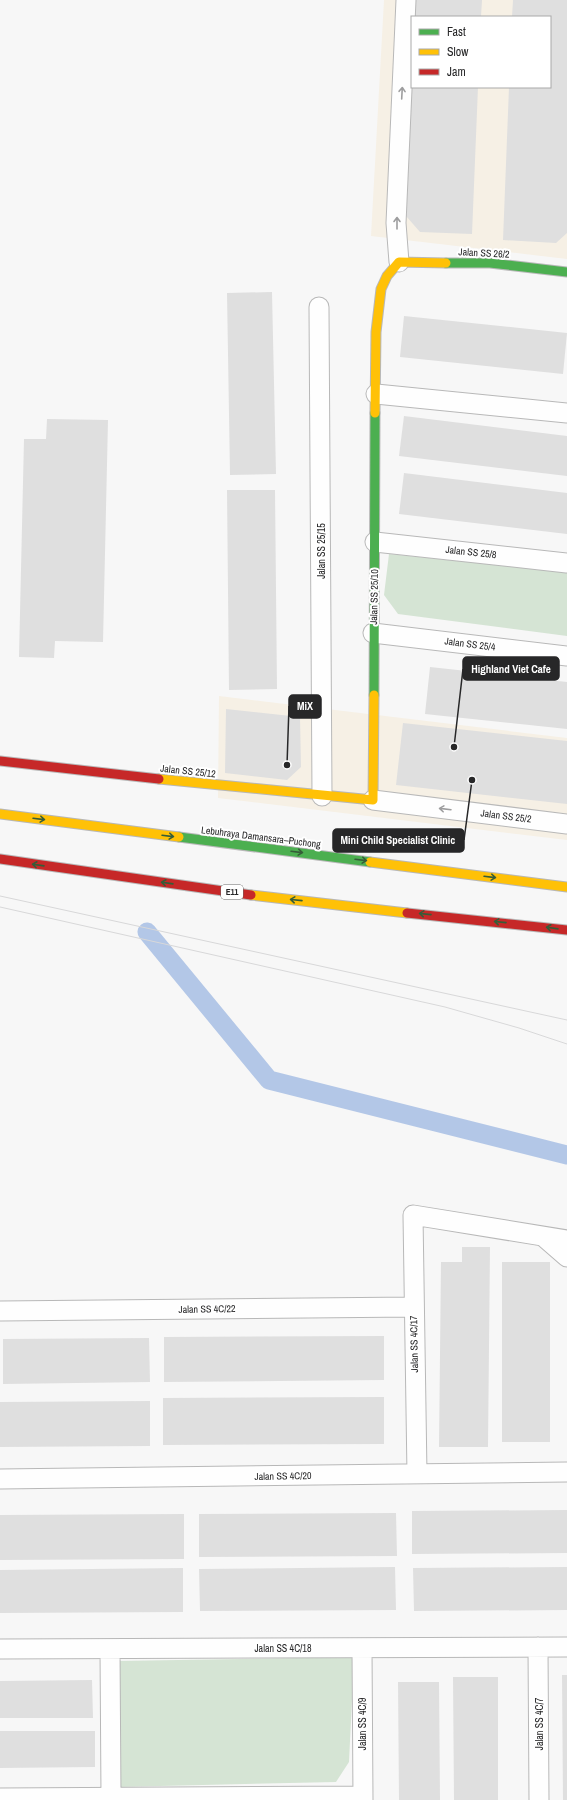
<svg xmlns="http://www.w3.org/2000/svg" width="567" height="1800" viewBox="0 0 567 1800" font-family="'Archivo Narrow',sans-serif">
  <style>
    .commercial { fill: #f6f0e5; fill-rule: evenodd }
    .green { fill: #d5e4d4 }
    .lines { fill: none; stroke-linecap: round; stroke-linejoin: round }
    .canal { stroke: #b3c7e7; stroke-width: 19 }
    .building { fill: #dfdfdf }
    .street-casing { stroke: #b8b8b8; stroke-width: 21 }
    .fast-casing { stroke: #b8b8b8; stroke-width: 11 }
    .slow-casing { stroke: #b8b8b8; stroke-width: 11 }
    .jam-casing { stroke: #b8b8b8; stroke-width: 11 }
    .street { stroke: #fefefe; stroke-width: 19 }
    .fast { stroke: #4caf50; stroke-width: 9 }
    .slow { stroke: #ffc107; stroke-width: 9 }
    .jam { stroke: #c62828; stroke-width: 9 }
    .tram { stroke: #d8d8d9; stroke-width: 1 }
    .oneway { stroke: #9d9d9e }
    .oneway2 { stroke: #365d38 }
    .labels { text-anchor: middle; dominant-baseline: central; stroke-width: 4; stroke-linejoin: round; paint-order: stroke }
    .shield { fill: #fff; stroke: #686868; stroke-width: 1 }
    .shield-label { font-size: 9px; font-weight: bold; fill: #272728 }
    .street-label { font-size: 10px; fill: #272728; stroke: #fff }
    .leader { fill: none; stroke: #272728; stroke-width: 1.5 }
    .callout-dot { fill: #272728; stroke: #fff; stroke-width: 1.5 }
    .callout { fill: #272728; stroke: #272728; stroke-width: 1.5 }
    .callout-label { font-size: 11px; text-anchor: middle; font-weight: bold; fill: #fff }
  </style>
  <rect width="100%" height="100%" fill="#f7f7f7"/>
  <!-- commercial -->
  <path class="commercial" d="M384,0H567V259L371,236ZM412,17H550V87H412Z
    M219,696L567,738V840L218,798Z"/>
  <!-- green -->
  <path class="green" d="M389,554L567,572V636L398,614L384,595Z
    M354,1657L349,1762L336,1782L117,1787L116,1661Z"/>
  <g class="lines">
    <!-- canal -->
    <path class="canal" d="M147,932L269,1080L567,1155"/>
  </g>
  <!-- building -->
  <path class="building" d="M414,0H482L481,17H414Z
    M513,0H567V233L556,243L503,240L509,87H550V17H512Z
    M411,87H478L472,234L420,232L406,216Z
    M272,292L276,474L230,475L227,293Z
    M404,316L567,333L563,374L400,357Z
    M404,416L567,436V476L399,456Z
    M47,419L108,420L103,642L55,641L54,658L19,657L24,439H46Z
    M404,473L567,493V534L399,514Z
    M227,490H275L277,689L229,690Z
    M430,667L567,682V729L425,714Z
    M226,709L300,717L301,767L287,780L225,773Z
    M403,723L567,741V804L396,785Z
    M462,1247H490L488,1447H439L441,1262H462Z
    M502,1262H550V1442H502Z
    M384,1336V1380L164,1382V1337Z
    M149,1338L150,1382L3,1384V1339Z
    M384,1397V1444L163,1445V1398Z
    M150,1401V1446L0,1447V1402Z
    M567,1510V1553L412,1554V1511Z
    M396,1513L397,1556L199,1557V1514Z
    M184,1514V1559L0,1560V1515Z
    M395,1567L396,1610L200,1611L199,1569Z
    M567,1567V1610L414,1611L413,1568Z
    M183,1568V1612L0,1613V1570Z
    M562,1675H567V1800H563Z
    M453,1677H498V1800H454Z
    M92,1680L93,1718H0V1681Z
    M398,1682H439L440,1800H399Z
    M0,1731H95V1767L0,1768Z"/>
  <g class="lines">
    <defs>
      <path id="street" d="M399,262L396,223L406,0
        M319,307L322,796
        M376,394L567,413
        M375,542L567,563
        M373,633L567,656
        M373,800L567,824
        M544,1237L567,1257
        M0,1311L413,1307
        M417,1474L413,1215L567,1240
        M0,1479L567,1472
        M538,1647L539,1800
        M362,1648L363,1800
        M0,1649L567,1647
        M110,1649L111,1797
        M0,1798L363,1796"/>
      <path id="fast" d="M446,263H490L567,272
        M374,695L375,413
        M179,837L370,862"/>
      <path id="slow" d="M375,413L376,332L381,289L387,276L399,262L446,263
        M159,779L373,800L374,695
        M0,814L179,837
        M370,862L567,887
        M251,895L407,913"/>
      <path id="jam" d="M0,761L159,779
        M0,859L251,895
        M407,913L567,930"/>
    </defs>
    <!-- street casing -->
    <use href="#street" class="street-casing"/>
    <!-- fast casing -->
    <use href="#fast" class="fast-casing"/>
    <!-- slow casing -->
    <use href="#slow" class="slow-casing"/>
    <!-- jam casing -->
    <use href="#jam" class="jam-casing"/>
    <!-- street -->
    <use href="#street" class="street"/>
    <!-- fast -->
    <use href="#fast" class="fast"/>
    <!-- slow -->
    <use href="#slow" class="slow"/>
    <!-- jam -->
    <use href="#jam" class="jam"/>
    <!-- tram -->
    <path class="tram" d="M0,896L567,1020
      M0,907L445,1007L519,1028L567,1044"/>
  </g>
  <!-- one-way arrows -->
  <defs><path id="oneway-shaft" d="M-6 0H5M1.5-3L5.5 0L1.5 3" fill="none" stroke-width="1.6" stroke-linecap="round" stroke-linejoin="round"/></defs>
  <g class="oneway">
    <use href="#oneway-shaft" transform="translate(402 93) rotate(-87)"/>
    <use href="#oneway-shaft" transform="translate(397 223) rotate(-90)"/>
    <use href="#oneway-shaft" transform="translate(445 809) rotate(-173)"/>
  </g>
  <g class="oneway2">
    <use href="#oneway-shaft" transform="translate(39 819) rotate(7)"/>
    <use href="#oneway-shaft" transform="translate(168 836) rotate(7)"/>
    <use href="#oneway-shaft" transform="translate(297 852) rotate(7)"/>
    <use href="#oneway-shaft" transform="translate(361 860) rotate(7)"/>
    <use href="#oneway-shaft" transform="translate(38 865) rotate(-172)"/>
    <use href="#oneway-shaft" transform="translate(490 877) rotate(7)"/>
    <use href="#oneway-shaft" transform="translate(167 883) rotate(-172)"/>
    <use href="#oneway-shaft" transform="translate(296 900) rotate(-174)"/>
    <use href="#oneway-shaft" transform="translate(425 914) rotate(-174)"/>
    <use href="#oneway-shaft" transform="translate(500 922) rotate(-174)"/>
    <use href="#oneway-shaft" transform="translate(552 928) rotate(-172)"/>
  </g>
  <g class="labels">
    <!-- shield labels -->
    <rect class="shield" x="221" y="885" width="22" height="14" rx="3"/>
    <g class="shield-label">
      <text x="232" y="892">E11</text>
    </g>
    <!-- street labels -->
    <g class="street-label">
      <text transform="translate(484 253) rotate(3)">Jalan SS 26/2</text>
      <text transform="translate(321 551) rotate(-90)">Jalan SS 25/15</text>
      <text transform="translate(471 552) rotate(6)">Jalan SS 25/8</text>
      <text transform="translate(374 597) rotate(-89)">Jalan SS 25/10</text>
      <text transform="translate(470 644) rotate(7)">Jalan SS 25/4</text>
      <text transform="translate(188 771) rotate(6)">Jalan SS 25/12</text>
      <text transform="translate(506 816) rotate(7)">Jalan SS 25/2</text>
      <text transform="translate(261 837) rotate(7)">Lebuhraya Damansara–Puchong</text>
      <text transform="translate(207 1309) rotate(-1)">Jalan SS 4C/22</text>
      <text transform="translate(414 1344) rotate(-91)">Jalan SS 4C/17</text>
      <text transform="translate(283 1476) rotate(-1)">Jalan SS 4C/20</text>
      <text x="283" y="1648">Jalan SS 4C/18</text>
      <text transform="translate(362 1724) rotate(-90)">Jalan SS 4C/9</text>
      <text transform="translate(539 1724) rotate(-90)">Jalan SS 4C/7</text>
    </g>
  </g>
  <!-- callouts -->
  <path class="leader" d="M454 747L463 669M287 765L289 706M472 780L464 840"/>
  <g class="callout-dot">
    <circle cx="454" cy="747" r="4"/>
    <circle cx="287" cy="765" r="4"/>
    <circle cx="472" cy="780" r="4"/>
  </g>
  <g class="callout">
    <rect x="463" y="657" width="96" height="23" rx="4"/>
    <rect x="289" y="695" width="32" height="23" rx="4"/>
    <rect x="333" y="829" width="131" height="23" rx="4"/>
  </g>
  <g class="callout-label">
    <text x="511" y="673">Highland Viet Cafe</text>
    <text x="305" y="710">MiX</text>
    <text x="398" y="844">Mini Child Specialist Clinic</text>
  </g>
  <!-- legend -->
  <rect x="411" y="16" width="140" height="72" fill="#ffffff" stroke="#a9a9a9"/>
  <rect x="419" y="29" width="20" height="6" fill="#4caf50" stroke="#a9a9a9"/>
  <text x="447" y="36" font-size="12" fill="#272728">Fast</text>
  <rect x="419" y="49" width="20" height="6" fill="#ffc107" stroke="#a9a9a9"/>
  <text x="447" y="56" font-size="12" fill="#272728">Slow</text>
  <rect x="419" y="69" width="20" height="6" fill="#c62828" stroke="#a9a9a9"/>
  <text x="447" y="76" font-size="12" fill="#272728">Jam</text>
</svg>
